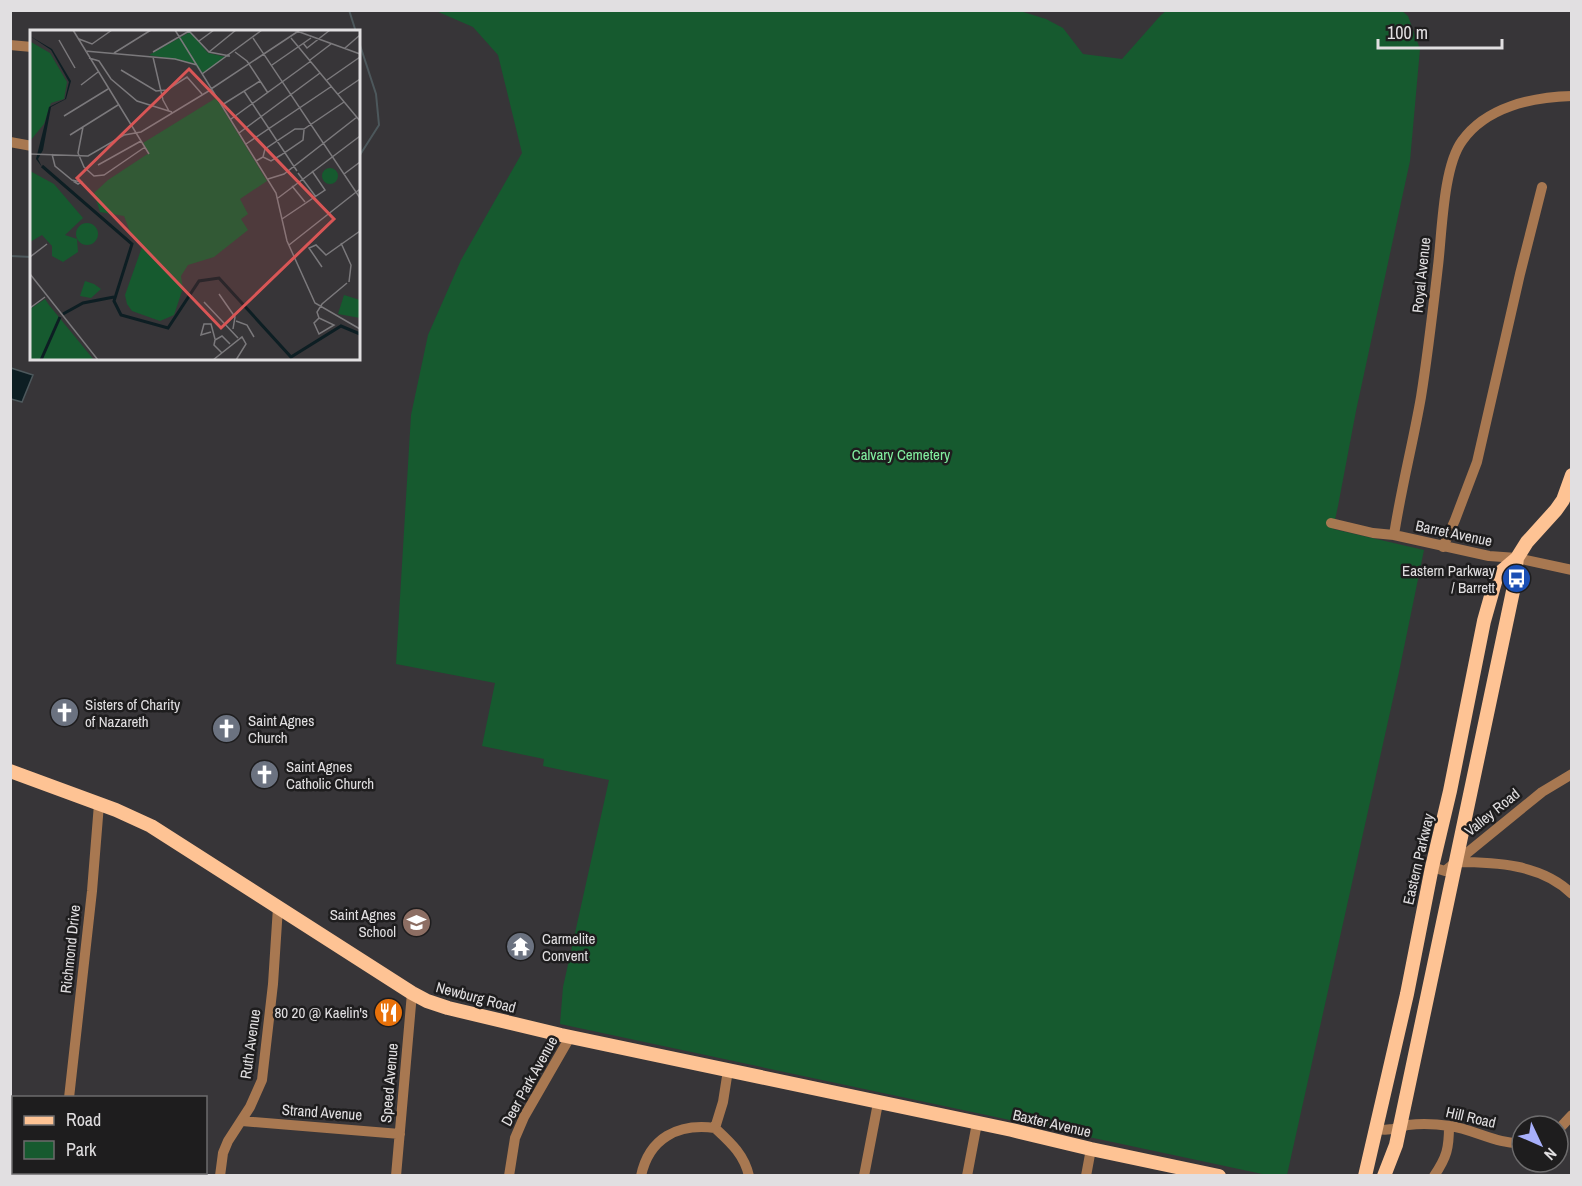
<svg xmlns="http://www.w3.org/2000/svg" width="1582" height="1186" viewBox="0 0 1582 1186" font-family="'Archivo Narrow',sans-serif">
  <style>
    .green { fill: #165a2f }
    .water { fill: #0d1e23; stroke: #4d585c; stroke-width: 1.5 }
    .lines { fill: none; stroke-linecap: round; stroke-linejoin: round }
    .stream { stroke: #4d585c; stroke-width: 2 }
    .minor { stroke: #a87851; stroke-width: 10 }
    .major { stroke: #fec394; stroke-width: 14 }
    .labels { text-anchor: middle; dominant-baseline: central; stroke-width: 5; stroke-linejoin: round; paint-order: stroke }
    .street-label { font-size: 15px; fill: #e1dfe1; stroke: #1e1d1e }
    .park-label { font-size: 15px; fill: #82efa0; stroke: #1e1d1e }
    .poi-label { font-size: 15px; fill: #e1dfe1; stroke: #1e1d1e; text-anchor: start }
    .inset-river { fill: none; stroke: #0d1e23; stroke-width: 3 }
    .inset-road { fill: none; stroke: #7b797c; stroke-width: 1.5 }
    .view { fill: #d95656; fill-opacity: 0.15; stroke: #d95656; stroke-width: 3 }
    .inset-edge { fill: none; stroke: #e1dfe1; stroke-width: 3 }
  </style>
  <rect width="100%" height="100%" fill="#373538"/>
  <!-- green -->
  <path class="green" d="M1401,10L1408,16L1420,49L1410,161L1356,411L1338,506L1333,529L1424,550L1399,672L1287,1175H1267L560,1024L563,987L609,780L543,766L544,759L482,746L495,683L396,664L411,415L428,335L461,260L522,153L498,55L473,27L436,11H1020L1046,19L1063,28L1083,54L1122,59L1161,15L1166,11Z"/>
  <!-- water -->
  <path class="water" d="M11,368L33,375L22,402L11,399Z"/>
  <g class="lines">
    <!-- stream -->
    <path class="stream" d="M349,10L356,32
      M358,39L376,94L379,125L358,158
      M10,256L32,257"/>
    <!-- minor -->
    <path class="minor" d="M10,45L32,47
      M10,142L32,146
      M1331,523L1373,533L1394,535L1489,556L1517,558L1572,570
      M1394,535C1401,489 1413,443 1421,397C1428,353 1433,309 1438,266C1442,233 1443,167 1462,141C1486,107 1532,97 1572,96
      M1443,547L1455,520L1477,462L1520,274L1542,187
      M1456,862C1495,862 1542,864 1572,894
      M1432,867L1445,871L1542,792L1572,774
      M69,1098L92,891L99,804
      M242,1121L400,1134
      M715,1128C730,1142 744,1154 749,1176
      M715,1128L723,1102L728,1070
      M1377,1129C1390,1131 1396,1128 1408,1125C1422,1123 1437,1124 1450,1126C1473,1129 1499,1145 1522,1143
      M1558,1130L1572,1115
      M61,1176V1172
      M220,1176L223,1153L228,1141L250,1107L262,1080L273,984L278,907
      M396,1176L412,993
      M509,1176L515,1138L524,1117L570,1037
      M641,1176C649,1138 678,1123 715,1128
      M864,1176L878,1103
      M967,1176L977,1123
      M1086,1176L1091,1149
      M1434,1176C1447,1157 1449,1148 1449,1126"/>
    <!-- major -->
    <path class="major" d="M10,771L116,810L151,826L412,993L427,1001L448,1008L561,1035L1012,1130L1091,1149L1219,1176
      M1365,1176L1407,994L1432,867L1450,791L1484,621L1497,575L1517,558L1527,542L1556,510L1563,500L1572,475
      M1384,1176L1396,1145L1513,591L1517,558"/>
  </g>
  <!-- icons -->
  <defs>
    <symbol id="bus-disc" viewBox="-11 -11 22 22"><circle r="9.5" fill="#1a4fb4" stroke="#1e1d1e"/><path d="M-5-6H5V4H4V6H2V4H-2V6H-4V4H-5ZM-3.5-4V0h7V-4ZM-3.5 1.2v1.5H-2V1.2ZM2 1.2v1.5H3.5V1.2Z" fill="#fff"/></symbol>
    <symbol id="church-disc" viewBox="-11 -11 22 22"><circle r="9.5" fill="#6b7280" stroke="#1e1d1e"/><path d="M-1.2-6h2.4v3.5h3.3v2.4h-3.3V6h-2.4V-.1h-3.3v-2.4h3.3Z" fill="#fff"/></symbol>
    <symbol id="school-disc" viewBox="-11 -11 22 22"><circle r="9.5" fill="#8d6e63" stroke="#1e1d1e"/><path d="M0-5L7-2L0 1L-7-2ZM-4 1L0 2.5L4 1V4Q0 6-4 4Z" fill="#fff"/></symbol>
    <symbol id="temple-disc" viewBox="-11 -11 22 22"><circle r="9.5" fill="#6b7280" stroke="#1e1d1e"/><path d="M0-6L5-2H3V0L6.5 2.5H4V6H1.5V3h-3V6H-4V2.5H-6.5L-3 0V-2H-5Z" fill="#fff"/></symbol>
    <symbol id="restaurant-disc" viewBox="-11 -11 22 22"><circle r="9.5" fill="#e8710a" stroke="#1e1d1e"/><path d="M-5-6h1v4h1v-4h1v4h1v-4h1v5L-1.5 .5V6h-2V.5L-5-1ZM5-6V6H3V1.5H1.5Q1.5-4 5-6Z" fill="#fff"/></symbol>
  </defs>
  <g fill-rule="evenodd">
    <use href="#bus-disc" x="1500" y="562" width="33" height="33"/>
    <use href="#church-disc" x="48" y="696" width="33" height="33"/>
    <use href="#church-disc" x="210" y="712" width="33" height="33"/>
    <use href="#church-disc" x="248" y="758" width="33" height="33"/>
    <use href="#school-disc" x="400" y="906" width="33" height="33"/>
    <use href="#temple-disc" x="504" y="930" width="33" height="33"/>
    <use href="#restaurant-disc" x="372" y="996" width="33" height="33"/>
  </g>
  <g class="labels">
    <!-- street labels -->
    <g class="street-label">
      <text transform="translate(1421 275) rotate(-84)">Royal Avenue</text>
      <text transform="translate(1454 533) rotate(12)">Barret Avenue</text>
      <text transform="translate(1492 812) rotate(-39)">Valley Road</text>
      <text transform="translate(1418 859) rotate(-77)">Eastern Parkway</text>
      <text transform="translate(70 949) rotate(-84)">Richmond Drive</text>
      <text transform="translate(476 997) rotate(15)">Newburg Road</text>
      <text transform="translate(250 1044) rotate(-82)">Ruth Avenue</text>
      <text transform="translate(529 1081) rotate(-61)">Deer Park Avenue</text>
      <text transform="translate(389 1083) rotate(-85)">Speed Avenue</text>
      <text transform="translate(322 1112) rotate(4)">Strand Avenue</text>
      <text transform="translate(1471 1117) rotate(13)">Hill Road</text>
      <text transform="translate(1052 1123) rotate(13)">Baxter Avenue</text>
    </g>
    <!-- park labels -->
    <g class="park-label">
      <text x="901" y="454">Calvary Cemetery</text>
    </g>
    <!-- poi labels -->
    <g class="poi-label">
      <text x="1495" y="570" text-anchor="end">Eastern Parkway<tspan x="1495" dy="17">/ Barrett</tspan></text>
      <text x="85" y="704">Sisters of Charity<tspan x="85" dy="17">of Nazareth</tspan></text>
      <text x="248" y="720">Saint Agnes<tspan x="248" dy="17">Church</tspan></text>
      <text x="286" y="766">Saint Agnes<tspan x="286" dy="17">Catholic Church</tspan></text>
      <text x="396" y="914" text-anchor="end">Saint Agnes<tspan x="396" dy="17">School</tspan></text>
      <text x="542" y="938">Carmelite<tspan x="542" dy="17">Convent</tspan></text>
      <text x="368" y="1012" text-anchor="end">80 20 @ Kaelin's</text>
    </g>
  </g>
  <!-- overview -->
  <g transform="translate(30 30)">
    <rect width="330" height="330" fill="#373538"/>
    <path d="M160,2L178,23L196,27L173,43L163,33L119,25ZM1,12L20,23L37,52L34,69L21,73L14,94L0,111ZM186,68L237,151L210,169L218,184L211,189L218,200L184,227L158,235L151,246L153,258L144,285L130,291L102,281L97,274L95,265L112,217L101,204L94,186L70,182L64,163L78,150L119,123L113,113ZM292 146a8 8 0 1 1 16 0a8 8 0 1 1-16 0ZM0,141L24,154L53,188L35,205L47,209L48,222L33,232L22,226V216L12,205L0,212ZM46 204a11 11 0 1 1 22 0a11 11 0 1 1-22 0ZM55,251L64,254L71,259L61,268L50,266ZM314,265L330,270V288L308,284ZM15,269L19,275L64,330H0V279Z" fill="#165a2f"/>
    <path d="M0,6L22,19L41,51L36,69L21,77L13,120L8,129L12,137L6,129L19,77L35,69L39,52L21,20Z" fill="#0d1e23"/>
    <path class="inset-river" d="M12,136L102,214L84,271L91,285L138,298L169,251L189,248L261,327L311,296L330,304M33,284L53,273L84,267M11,330L30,287"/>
    <path class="inset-road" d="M43,0L119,124M145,0L246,163L257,211L285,273L330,299M264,0L330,24M223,8L330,168M261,8L330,91M49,9L62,14L82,0M29,10L45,38M169,11L184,0M273,13L277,18L300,0M315,18L330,5M55,21L145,29L167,35M123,22L159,1L179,22L200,26M179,22L206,0M205,22L217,31L238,63M84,23L121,0M123,27L133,70L139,81M59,28L69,31L81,49L107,71L142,82M280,30L301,14M242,35L281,8M91,40L126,61L137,60L157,47L172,64M172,44L232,0M297,50L330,27M51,55L68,42M181,59L270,0M214,61L267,141M308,64L330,49M192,75L230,51M34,86L78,59M201,89L281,31M53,97L48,123L54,137L64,146L74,145L115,117M209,103L290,43M40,105L88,75M216,114L302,56M0,124L58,126L94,105L111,102L182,59M22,124L25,136L42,150L51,152L48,154L43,151M233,127L241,131L251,125L273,110L274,100M226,131L233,127L235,119L265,99H274L314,72M68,135L111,111M268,143L286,167M314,144L330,132M238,149L254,144L327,87M262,156L275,172M248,168L330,106M252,189L295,160L282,141M311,213L321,235L319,252M259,215L330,159M0,227L17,214M292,237L279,218L286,215L296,225L330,201M0,244L68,330M189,264L205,287L203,299M174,272L208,308M0,278L15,267M289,288L304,295L289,304L284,293L289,288L287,282L292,274L317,253M206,291L217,295L224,307M181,302L171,305L174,294H181L185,309M192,323L184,315L185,310L192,306L200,314M71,330H95M183,330L212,307L216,314L206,330"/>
    <path class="view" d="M159,39L304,189L191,298L47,148Z"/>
    <rect width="330" height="330" class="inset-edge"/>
  </g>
  <!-- border -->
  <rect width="1582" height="1186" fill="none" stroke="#e1dfe1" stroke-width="24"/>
  <!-- legend -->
  <rect x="12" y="1096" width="195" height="78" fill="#1e1d1e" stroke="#6c6b6c" stroke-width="1.5"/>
  <rect x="24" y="1116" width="30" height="9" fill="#fec394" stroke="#6c6b6c" stroke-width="1.5"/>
  <text x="66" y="1126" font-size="18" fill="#e1dfe1">Road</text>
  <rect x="24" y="1141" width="30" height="18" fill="#165a2f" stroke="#6c6b6c" stroke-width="1.5"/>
  <text x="66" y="1156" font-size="18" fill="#e1dfe1">Park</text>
  <!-- north arrow -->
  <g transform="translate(1540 1144) rotate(134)"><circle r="28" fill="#1e1d1e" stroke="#6c6b6c" stroke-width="1.5"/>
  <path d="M0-4.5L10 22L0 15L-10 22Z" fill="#a8b0fc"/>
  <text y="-9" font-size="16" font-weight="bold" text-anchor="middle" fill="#e1dfe1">N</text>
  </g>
  <!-- scale -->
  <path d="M1378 39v9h124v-9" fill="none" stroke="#e1dfe1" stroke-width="3"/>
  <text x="1387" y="39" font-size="18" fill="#e1dfe1" stroke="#1e1d1e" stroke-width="4.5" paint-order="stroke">100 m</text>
</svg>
